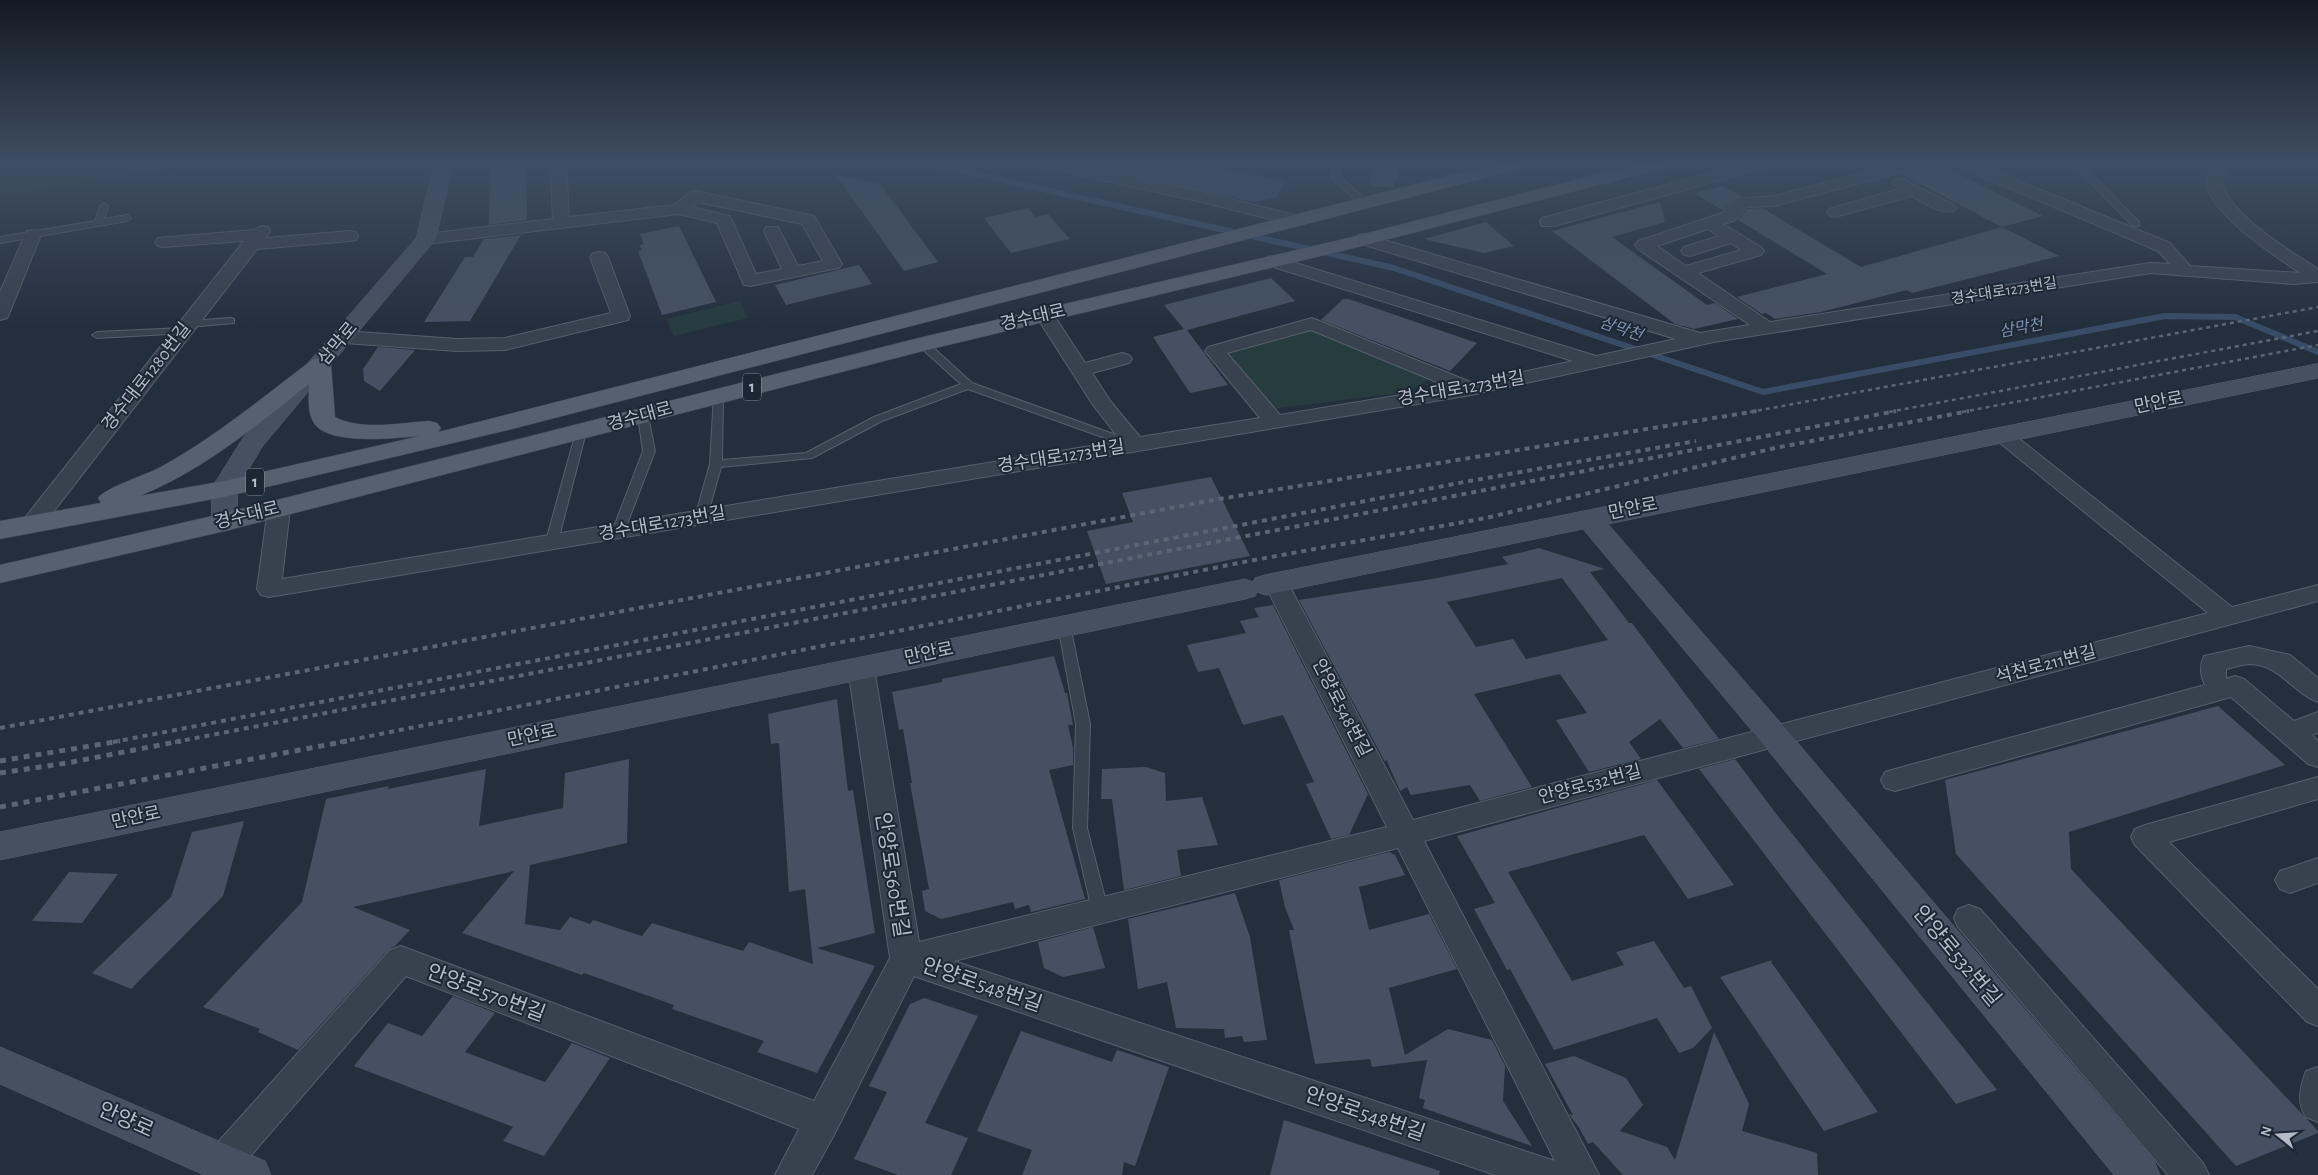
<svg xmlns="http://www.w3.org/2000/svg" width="2318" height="1175" viewBox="0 0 2318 1175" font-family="'Alegreya Sans','Noto Sans KR',sans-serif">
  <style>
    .green { fill: #263c3f }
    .water { fill: #394c67 }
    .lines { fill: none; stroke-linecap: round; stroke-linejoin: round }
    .stream { stroke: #394c67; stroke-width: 6 }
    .building { fill: #455162; fill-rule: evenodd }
    .lane-casing { stroke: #565f6c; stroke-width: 2 }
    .street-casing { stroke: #565f6c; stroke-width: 2 }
    .secondary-casing { stroke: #565f6c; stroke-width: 1 }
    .primary-casing { stroke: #414a57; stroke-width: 1 }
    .lane { fill: #38414e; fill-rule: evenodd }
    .street { fill: #38414e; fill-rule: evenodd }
    .secondary { fill: #465061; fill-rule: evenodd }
    .primary { fill: #56606e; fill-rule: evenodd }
    .rail-far2 { stroke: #5a6575; stroke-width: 2.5; stroke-dasharray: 4 4; stroke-linecap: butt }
    .rail-far1 { stroke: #5a6575; stroke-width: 4; stroke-dasharray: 5 5; stroke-linecap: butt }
    .rail { stroke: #5a6575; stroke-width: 5; stroke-dasharray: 6 6; stroke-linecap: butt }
    .labels { text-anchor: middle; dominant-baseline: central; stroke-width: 4; stroke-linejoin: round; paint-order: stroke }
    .far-street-label { font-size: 15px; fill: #b4bcc9; stroke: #1d2633 }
    .far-water-label { font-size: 16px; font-style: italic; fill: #7c92b1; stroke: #1d2633 }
    .shield { fill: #1d2633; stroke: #878f9c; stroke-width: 1 }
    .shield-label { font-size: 16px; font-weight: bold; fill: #b4bcc9 }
    .street-label { font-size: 18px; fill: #b4bcc9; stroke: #1d2633 }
    .near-street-label { font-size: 21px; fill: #b4bcc9; stroke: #1d2633 }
  </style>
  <rect width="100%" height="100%" fill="#242f3e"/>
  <!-- green -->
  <path class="green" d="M0,161H208L30,193H0Z
    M740,301L748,318L674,336L666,319Z
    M1312,324L1435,376L1408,392L1265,410L1215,351Z"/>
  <!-- water -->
  <path class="water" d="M1104,161H1177L1286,181L1276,198L1253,202L1110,171L1115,163Z"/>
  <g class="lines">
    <!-- stream -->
    <path class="stream" d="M917,161L1394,268L1763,392L2165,316L2235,317L2318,352"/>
  </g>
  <!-- building -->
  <path class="building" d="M491,161H526L527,220L489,225Z
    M1376,161H1403L1393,188L1369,186Z
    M1936,163L2043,216L2002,227L1901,174L1932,166Z
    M836,175L880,184L938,262L904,271Z
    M1723,186L1742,197L1735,198L1722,210L1694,193Z
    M1660,202L1665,222L1612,237L1707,305L1715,303L1738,319L1694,329L1675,324L1552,231Z
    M1028,208L1035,217L1048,214L1070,239L1011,253L984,218Z
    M1762,208L1861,267L2002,227L2059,256L1912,293L1907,290L1821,312L1775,319L1766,313L1762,314L1737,297L1827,274L1738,220L1748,209Z
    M1486,222L1514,246L1484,253L1424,239Z
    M679,226L716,302L662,315L638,251L642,250L639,245L644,244L640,234Z
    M521,235L470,321L424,322L465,257H473L484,239Z
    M859,265L872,284L786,305L775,285Z
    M1271,278L1295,301L1187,330L1228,385L1190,393L1153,337L1184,329L1164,305Z
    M1343,299H1349L1477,343L1450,371L1321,320Z
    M378,347L415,350L380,391L364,381L363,369Z
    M1211,477L1250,556L1106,584L1087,531L1133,522L1122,493Z
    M1539,548L1605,569L1590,572L1629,623H1632L1719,739L1683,748L1660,719L1629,742L1641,759L1589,772L1556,720L1587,713L1560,674L1474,694L1532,787L1480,801L1470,785L1411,795L1407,787L1400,791L1386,759L1385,762L1299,600L1432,579L1508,564L1502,557ZM1562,578L1608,640L1526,659L1513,639L1476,647L1447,602Z
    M1273,605L1368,794L1349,835L1331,839L1306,784L1314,782L1283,715L1243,725L1219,668L1198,672L1187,645L1246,633L1240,621L1259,617L1254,608Z
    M1054,656L1065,693H1067L1073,725H1068L1073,748V765L1049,770L1085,899L1031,912L1029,905L1015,909L1013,902L941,919L925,911L922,891L929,889L910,783H912L903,729L899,730L892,692L942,682V679Z
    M837,699L848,791L853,790L875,933L817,948L875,966L817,1073L757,1052L764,1041L672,1009L674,1005L584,973L582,975L462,933L514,871L353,907L410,930L395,946L389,949L298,1050L258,1032L260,1029L203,1007L302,902L326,799L389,786L388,789L486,769L479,826L563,808L565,773L629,759L627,843L530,865L525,924L560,930L570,917L590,924L593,920L642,936L652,923L743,951L749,942L813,964L805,889L789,892L779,743L771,744L768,714Z
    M2218,706L2285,765L2069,832L2071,869L2318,1131V1133L2236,1166L1956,854L1945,780Z
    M1735,759L1774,811L1997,1090L1956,1104L1699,769Z
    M1146,767L1165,773L1166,801L1202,797L1218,845L1177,850L1181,876L1124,890L1112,799H1101L1102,769Z
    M1657,780L1734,885L1688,899L1644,835L1508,872L1572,981L1624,965L1616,952L1654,941L1684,988L1691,986L1712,1028L1693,1048L1679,1053L1657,1018L1554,1050L1510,969L1507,970L1474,909L1495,903L1457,836Z
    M244,821L223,896L131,989L92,973L171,897L192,832Z
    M1389,852L1395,855L1405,875L1359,887L1369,930L1429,914L1457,969L1389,988L1405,1055L1448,1029L1492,1040L1505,1066L1503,1101L1532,1146L1423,1108L1425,1100L1419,1098L1427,1060L1372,1067L1370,1059L1315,1064L1289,930H1294L1285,907L1279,880Z
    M69,872L118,874L82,923L32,921Z
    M1235,893L1250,937L1267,1040L1244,1042L1242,1036L1225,1038L1224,1029L1176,1028L1167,982L1138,989L1128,919Z
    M1093,927L1105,968L1063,977L1044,968L1038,942Z
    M1772,960L1771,962L1878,1112L1824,1131L1720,977Z
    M453,996L495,1013L465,1052L545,1082L572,1043L610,1058L544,1156L503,1141L513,1127L354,1066L388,1023L422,1036Z
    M924,998L978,1016L925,1123L968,1138L951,1175H898L854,1159L887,1092L869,1086L910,1004Z
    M1021,1031L1112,1062L1117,1050L1169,1067L1135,1166L1124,1162L1122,1175H1022L1032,1150L977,1131Z
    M1714,1032L1749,1104L1742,1131L1817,1153L1818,1175H1623L1593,1142L1588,1144L1578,1126L1571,1117L1569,1114L1573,1115L1545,1064L1574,1056L1626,1078L1643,1105L1620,1131L1667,1147L1675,1160Z
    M1284,1120L1440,1171L1439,1175H1270Z"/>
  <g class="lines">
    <defs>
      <path id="lane" d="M1336,161H1344L1339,176L1367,201V205H1361L1332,179L1331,177Z
        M1984,161H1992L1993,163L1983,172H1977L1976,170Z
        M2070,161H2079L2139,222V226H2133Z
        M104,203L108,206L104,219L127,215L131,218L127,221L0,243V237L95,221L100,206Z
        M231,318L234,319V323L189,327L184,324L189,321Z
        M183,328L188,331L186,333L97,338L92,335L97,332Z
        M923,341L927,342L972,383L1138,443L1140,445L1138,447H1130L968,389L882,421L812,458L721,467L707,517L701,521L697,520L695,517L710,464L714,394H722L723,396L722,460L806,453L874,417L961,384L919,346L918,344Z
        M643,413L648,416L655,451L624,532L618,536L612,532L643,451L638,416Z
        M581,429L586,432L558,541L552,545L546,541L576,432Z
        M1064,620L1070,625L1090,724L1087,828L1108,910L1106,915L1100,917L1094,915L1092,910L1073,828L1076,724L1058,625Z"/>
      <path id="street" d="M550,161H566L569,217L674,205L689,193L695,191L814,216L842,264L839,268L833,269L750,286L744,285L717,223L679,214L426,244L420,243L418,239L420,235L426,234L553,219ZM698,202L802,224L823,261L798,266L780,231L778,227H766L764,231L782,269L756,274L730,216L691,207Z
        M1030,161H1059L1203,192L1299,216L1301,220L1299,224L1293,225L1202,202L1038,166L1033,164Z
        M1756,161H1782L1779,164L1554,226H1542L1540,222L1542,218Z
        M1909,161H1935L1932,164L1774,206L1747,207L1734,221L1723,224L1761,247L1764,251L1761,255L1698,273L1770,322L2150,263L2170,264L2158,251L1952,164L1949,161H1970L2170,243L2190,266L2300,273C2275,256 2208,213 2206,181C2206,174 2212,166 2216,161H2233L2222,178C2222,211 2292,252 2318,269V282L2294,284L2150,273L1714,342L1471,395L269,597L261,595L257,589L268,508L271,503L279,501L287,503L290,508L282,579L1121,441L1093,405L1036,316L1038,312L1045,310L1052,312L1085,363L1122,353L1129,355L1132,359L1129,363L1092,373L1111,402L1140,437L1260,418L1205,351L1208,347L1312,318L1473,383L1573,361L1267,265L1264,261L1267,257L1273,256L1596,356L1676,339L1358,243L1356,239L1358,235L1364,234L1700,333L1750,325L1638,249L1635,245L1638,241L1722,213L1736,199L1774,196ZM1708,229L1719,236L1684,247L1681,251L1684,255L1690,256L1731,243L1741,250L1686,266L1657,246ZM1311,330L1449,387L1280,415L1227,353Z
        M1900,178L1954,205L1956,208L1954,211C1940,215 1924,202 1912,196L1835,217L1829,215L1827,212L1829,209L1899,189L1892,183L1894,180Z
        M262,226L268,227L270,231L266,238L350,231L356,232L358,236L356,240L350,241L257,249L40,529L32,531L24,529L21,524L24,519L244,241L164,247L158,246L155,242L158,238L254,230Z
        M33,230L39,231L41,235L9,314L7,318L0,320V292L25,235L27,231Z
        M599,252L605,253L608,257L630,316L628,320L505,350L457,351L344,343L337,341L335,337L337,333L344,331L457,339L505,338L611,313L590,257L593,253Z
        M2001,428L2008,430L2232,607L2318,585V601L1424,841L1599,1175H1495L914,976L835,1133L812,1175H775L799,1129L406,976L235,1174L212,1175L206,1162L211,1150L390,950L401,946L814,1101L890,958L848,668L852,661L861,659L870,661L874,668L919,942L1387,827L1264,583L1268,577L1276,575L1284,577L1288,583L1413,820L2208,613L1994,438L1991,434L1994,430ZM1398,848L1555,1161L954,961Z
        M2249,646L2290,655L2318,678V702C2292,693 2281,665 2250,664C2242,664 2233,668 2226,669V679L2235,676L2244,679L2294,721L2318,712V733L2312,735L2318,741V767L2308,764L2231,697L1895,791L1885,788L1881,780L1885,772L1895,769L2205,685C2200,675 2199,666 2204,656Z
        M2318,777V799L2169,842L2318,989V1026L2307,1022L2135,845L2131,837L2135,829L2145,825Z
        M2318,858V883L2290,893L2280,889L2275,880L2280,871Z
        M1969,905L1980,909L2203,1163L2209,1175H2168L1958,927L1954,918L1958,909Z
        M2318,1067V1122L2306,1117C2296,1103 2300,1086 2306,1071Z"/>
      <path id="secondary" d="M435,161H453L436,239L262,447L237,489L238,522L234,528L225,531L216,528L212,522L211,489L243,438L416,238Z
        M2318,364V378L1608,524L1785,728L2154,1161L2160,1175H2114L1763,744L1583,529L1265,595L1257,592L1255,596L1245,599L0,860V832L1245,579L1253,582L1255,578L1265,575Z
        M0,1047L265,1161L271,1175H204L0,1084Z"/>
      <path id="primary" d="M1507,161H1538L1535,165L508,430L224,497L0,539V521L101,503L98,498C105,488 145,475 159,468C214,438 262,398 312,360L320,358L328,360L331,365L335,417C363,431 398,423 429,421L437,423L441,428L438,432ZM309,384C309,397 307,412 314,423C328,446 397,438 420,436L224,481L139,496C202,471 256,426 309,384Z
        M1649,161H1679L1676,165L1350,249L927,350L225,531L0,583V565L225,513L923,337L1348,238Z"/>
    </defs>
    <!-- lane casing -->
    <use href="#lane" class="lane-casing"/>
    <!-- street casing -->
    <use href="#street" class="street-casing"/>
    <!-- secondary casing -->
    <use href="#secondary" class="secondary-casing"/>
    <!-- primary casing -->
    <use href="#primary" class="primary-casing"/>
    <!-- lane -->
    <use href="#lane" class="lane"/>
    <!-- street -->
    <use href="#street" class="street"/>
    <!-- secondary -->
    <use href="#secondary" class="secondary"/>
    <!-- primary -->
    <use href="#primary" class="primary"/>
    <!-- rail-far2 -->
    <path class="rail-far2" d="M1750,412L2318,307
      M1889,412L2318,331
      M1962,412L2318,345"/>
    <!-- rail-far1 -->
    <path class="rail-far1" d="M0,728L1219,499L1757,411
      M113,742L1464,482L1696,441
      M175,742L1896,411
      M340,742L1249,561L1486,518L1775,448L1969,411"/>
    <!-- rail -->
    <path class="rail" d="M0,761L120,741
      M0,773L67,763L181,741
      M0,807L347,741"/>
  </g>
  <!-- sky -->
  <linearGradient id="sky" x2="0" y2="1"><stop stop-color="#141a22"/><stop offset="0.5" stop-color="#3f4d63"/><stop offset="1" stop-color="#3f4d63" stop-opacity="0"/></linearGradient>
  <rect width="2318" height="325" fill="url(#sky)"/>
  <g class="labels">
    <!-- far-street labels -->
    <g class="far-street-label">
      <text transform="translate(2004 291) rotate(-9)">경수대로1273번길</text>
    </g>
    <!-- far-water labels -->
    <g class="far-water-label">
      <text transform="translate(2021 328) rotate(-11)">삼막천</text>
      <text transform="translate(1621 329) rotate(19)">삼막천</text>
    </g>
    <!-- shield labels -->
    <g class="shield">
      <rect x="743" y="373.5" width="18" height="27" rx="4"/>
      <rect x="246" y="468.5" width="18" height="27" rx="4"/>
    </g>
    <g class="shield-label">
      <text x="752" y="387">1</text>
      <text x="255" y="482">1</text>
    </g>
    <!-- street labels -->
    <g class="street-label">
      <text transform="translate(1033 318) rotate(-13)">경수대로</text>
      <text transform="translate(338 344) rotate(-50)">삼막로</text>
      <text transform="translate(147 377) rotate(-52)">경수대로1280번길</text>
      <text transform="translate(1461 389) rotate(-10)">경수대로1273번길</text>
      <text transform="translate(2159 403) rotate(-11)">만안로</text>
      <text transform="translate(640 417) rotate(-15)">경수대로</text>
      <text transform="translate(1061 457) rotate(-9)">경수대로1273번길</text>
      <text transform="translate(1633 509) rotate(-11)">만안로</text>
      <text transform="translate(247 516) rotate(-14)">경수대로</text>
      <text transform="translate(662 524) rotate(-10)">경수대로1273번길</text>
      <text transform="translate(929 654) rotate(-12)">만안로</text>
      <text transform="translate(2046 665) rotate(-15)">석천로211번길</text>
      <text transform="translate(1341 708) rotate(63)">안양로548번길</text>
      <text transform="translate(532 736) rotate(-12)">만안로</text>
      <text transform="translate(1590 785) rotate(-15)">안양로532번길</text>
      <text transform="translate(136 818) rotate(-12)">만안로</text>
    </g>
    <!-- near-street labels -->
    <g class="near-street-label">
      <text transform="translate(892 875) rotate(81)">안양로560번길</text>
      <text transform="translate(1957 956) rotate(50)">안양로532번길</text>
      <text transform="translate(982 985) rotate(19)">안양로548번길</text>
      <text transform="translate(486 993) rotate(21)">안양로570번길</text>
      <text transform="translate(1365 1114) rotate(19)">안양로548번길</text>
      <text transform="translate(126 1120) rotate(24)">안양로</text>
    </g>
  </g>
  <!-- north arrow -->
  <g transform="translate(2278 1135) rotate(287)" stroke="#1d2633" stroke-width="4" paint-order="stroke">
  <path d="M0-4L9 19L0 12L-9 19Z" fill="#b4bcc9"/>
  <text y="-8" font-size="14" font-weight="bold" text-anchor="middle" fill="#b4bcc9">N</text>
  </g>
</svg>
